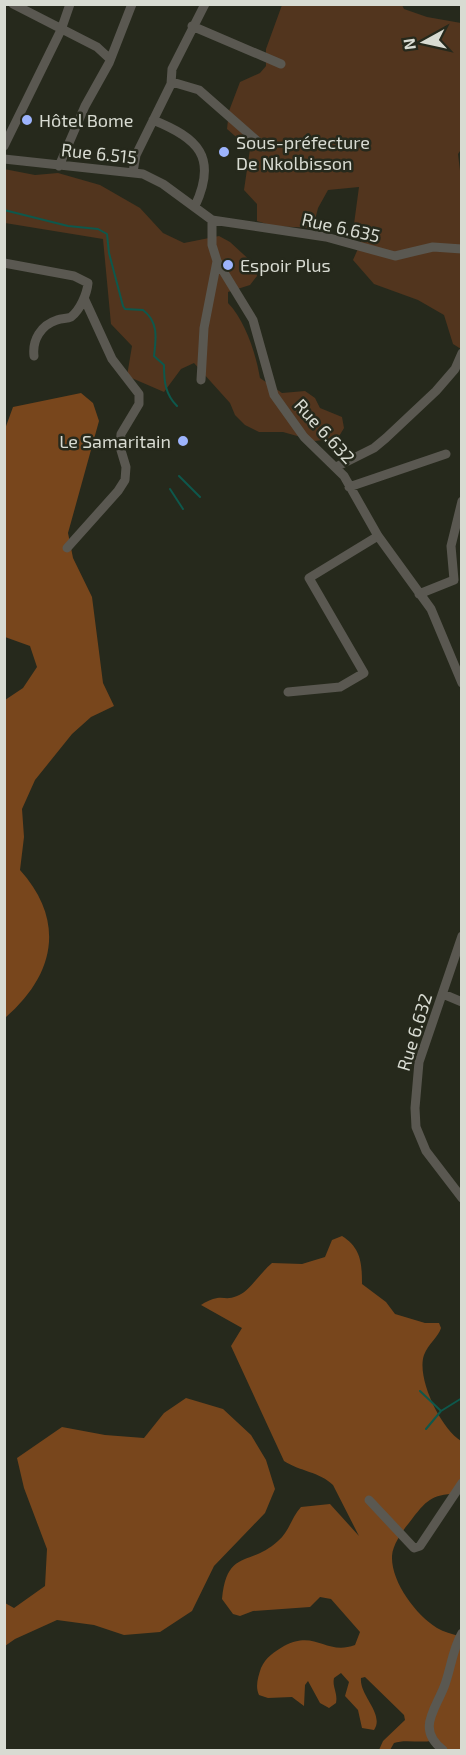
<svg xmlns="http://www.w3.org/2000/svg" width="466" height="1755" viewBox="0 0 466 1755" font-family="'Exo 2',sans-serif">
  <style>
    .green { fill: #52351e }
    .forest { fill: #78461c }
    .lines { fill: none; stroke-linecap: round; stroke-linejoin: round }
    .stream { stroke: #0e584c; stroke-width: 2 }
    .minor { stroke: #5a5851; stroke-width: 9 }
    .poi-dot { fill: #9db4fd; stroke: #26291c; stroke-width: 2 }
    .labels { text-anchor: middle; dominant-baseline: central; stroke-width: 5; stroke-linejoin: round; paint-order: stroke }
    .poi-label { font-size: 18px; fill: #d8dbd2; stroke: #26291c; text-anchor: start }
    .street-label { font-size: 18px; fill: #d8dbd2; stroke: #26291c }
  </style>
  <rect width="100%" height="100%" fill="#26291c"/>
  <!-- green -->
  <path class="green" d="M282,5H402L404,9L427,17L461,23L462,148L458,154L462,187L461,349L453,344L444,315L418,300L374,284L353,260L361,242L354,224L359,187L328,190L318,208L313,228L273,226L257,221V204L244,190L250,149L227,129L229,111L240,82L260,73L266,66V49Z
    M4,169L35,175L58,173L100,185L140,208L163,233L184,243L219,236L230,242L255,265L257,276L250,285L228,292V303C245,320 256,354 260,378L282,393L305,391L315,398L320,408L342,417L344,428L338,438L315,441L283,432H259L245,425L235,415L230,403L194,363L181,369L164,392L127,376L132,346L111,324L103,239L5,223Z"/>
  <!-- forest -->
  <path class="forest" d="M81,393L93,403L99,421L68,533L73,558L92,597L103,683L114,706L91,717L72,734L35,780L22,809L24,837L20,870C66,921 55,975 5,1018V700L23,688L37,667L30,646L5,637V429L13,407Z
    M342,1236C361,1248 362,1263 362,1284L386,1302L395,1314L425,1323H439L441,1328C439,1336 428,1344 424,1355C416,1378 441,1429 461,1441V1493C433,1495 429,1497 412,1519C404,1529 393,1543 392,1556C391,1582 416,1615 437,1628C444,1632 452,1634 459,1636L461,1634V1750H442L431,1741C419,1743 404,1739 394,1743L390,1750H379L383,1741L405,1720L404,1715L365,1677L361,1678C359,1695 385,1714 374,1730L362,1728L358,1710L345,1696L349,1682L341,1673L334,1678C332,1687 338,1693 336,1703L329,1708L320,1703L308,1681L305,1685L304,1706L292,1697L268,1698L259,1695C255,1687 258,1677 261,1668C266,1657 274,1652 284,1646C316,1629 326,1656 355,1645L360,1632L331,1599L320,1597L310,1607L253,1611L240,1616L233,1614L222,1599C227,1548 250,1567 278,1541C289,1532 291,1518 301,1507L330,1504L359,1536L333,1485C320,1472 299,1471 284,1461L231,1346L242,1328L201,1305C222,1292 223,1302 237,1296C248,1293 261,1272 272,1263L302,1264L325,1257L332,1240Z
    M186,1398L223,1409L251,1435L266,1460L275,1489L265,1513L214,1566L192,1611L160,1632L124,1635L94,1625L57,1620L15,1639L5,1646V1603L14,1608L45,1586L47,1549L24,1488L17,1458L62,1427L105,1435L144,1438L164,1413Z"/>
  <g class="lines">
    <!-- stream -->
    <path class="stream" d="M4,210L68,226L98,229L107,234L109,253L123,306L125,309L143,310C159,322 156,339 154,356L164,365C164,381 165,394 177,406
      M179,476L200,497
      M170,489L183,509
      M420,1391L441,1411
      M426,1429L441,1411L462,1398"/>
    <!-- minor -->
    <path class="minor" d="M13,4L97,47L110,59
      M192,26L281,64
      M172,82L199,90L264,147
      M153,120C198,138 218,157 195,206
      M4,146L61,30L70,4
      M4,159L143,174L163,184L212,220
      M59,166L85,106L109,63L132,4
      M133,172L136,155L171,84L172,69L205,4
      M212,220V245L217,261L253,320L274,395L304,437L344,476L378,536L431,609L462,683
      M212,220L326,237L395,256L433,247L462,249
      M4,263L74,276L88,283C87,294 80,310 71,317C67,319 62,318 57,320C41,325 32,340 34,356
      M201,380L204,328L217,261
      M336,467L374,448L386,438L436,391L455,369L462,353
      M349,487L446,454
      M67,548L118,491L125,480L126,467L120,447L121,434L139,404V394L112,359L84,298
      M419,594L454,580L451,546L462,501
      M288,692L340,687L364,673L309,578L378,536
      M462,936L419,1062L415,1108L416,1127L426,1151L462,1198
      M443,994L462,1002
      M369,1500L414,1548L420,1546L462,1483
      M443,1750C417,1729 434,1712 444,1687C451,1669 452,1650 462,1633"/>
  </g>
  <!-- markers -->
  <g class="poi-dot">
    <circle cx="27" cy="120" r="6"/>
    <circle cx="224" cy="152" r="6"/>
    <circle cx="228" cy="265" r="6"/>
    <circle cx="183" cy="441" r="6"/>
  </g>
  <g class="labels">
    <!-- poi labels -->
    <g class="poi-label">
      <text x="39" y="120">Hôtel Bome</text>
      <text x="236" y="142">Sous-préfecture<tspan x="236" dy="21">De Nkolbisson</tspan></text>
      <text x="240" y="265">Espoir Plus</text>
      <text x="171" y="441" text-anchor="end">Le Samaritain</text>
    </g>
    <!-- street labels -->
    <g class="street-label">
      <text transform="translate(99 153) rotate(6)">Rue 6.515</text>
      <text transform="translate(341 227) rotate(13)">Rue 6.635</text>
      <text transform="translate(325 431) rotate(48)">Rue 6.632</text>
      <text transform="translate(414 1032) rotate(-73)">Rue 6.632</text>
    </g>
  </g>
  <!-- border -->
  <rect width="466" height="1755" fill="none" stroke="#d8dbd2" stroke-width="12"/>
  <!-- north arrow -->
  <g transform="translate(424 42) rotate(262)" stroke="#26291c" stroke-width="4.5" paint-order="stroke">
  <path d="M0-4.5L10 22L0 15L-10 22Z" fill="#d8dbd2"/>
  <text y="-9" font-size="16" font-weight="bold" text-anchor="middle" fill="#d8dbd2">N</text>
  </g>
</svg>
